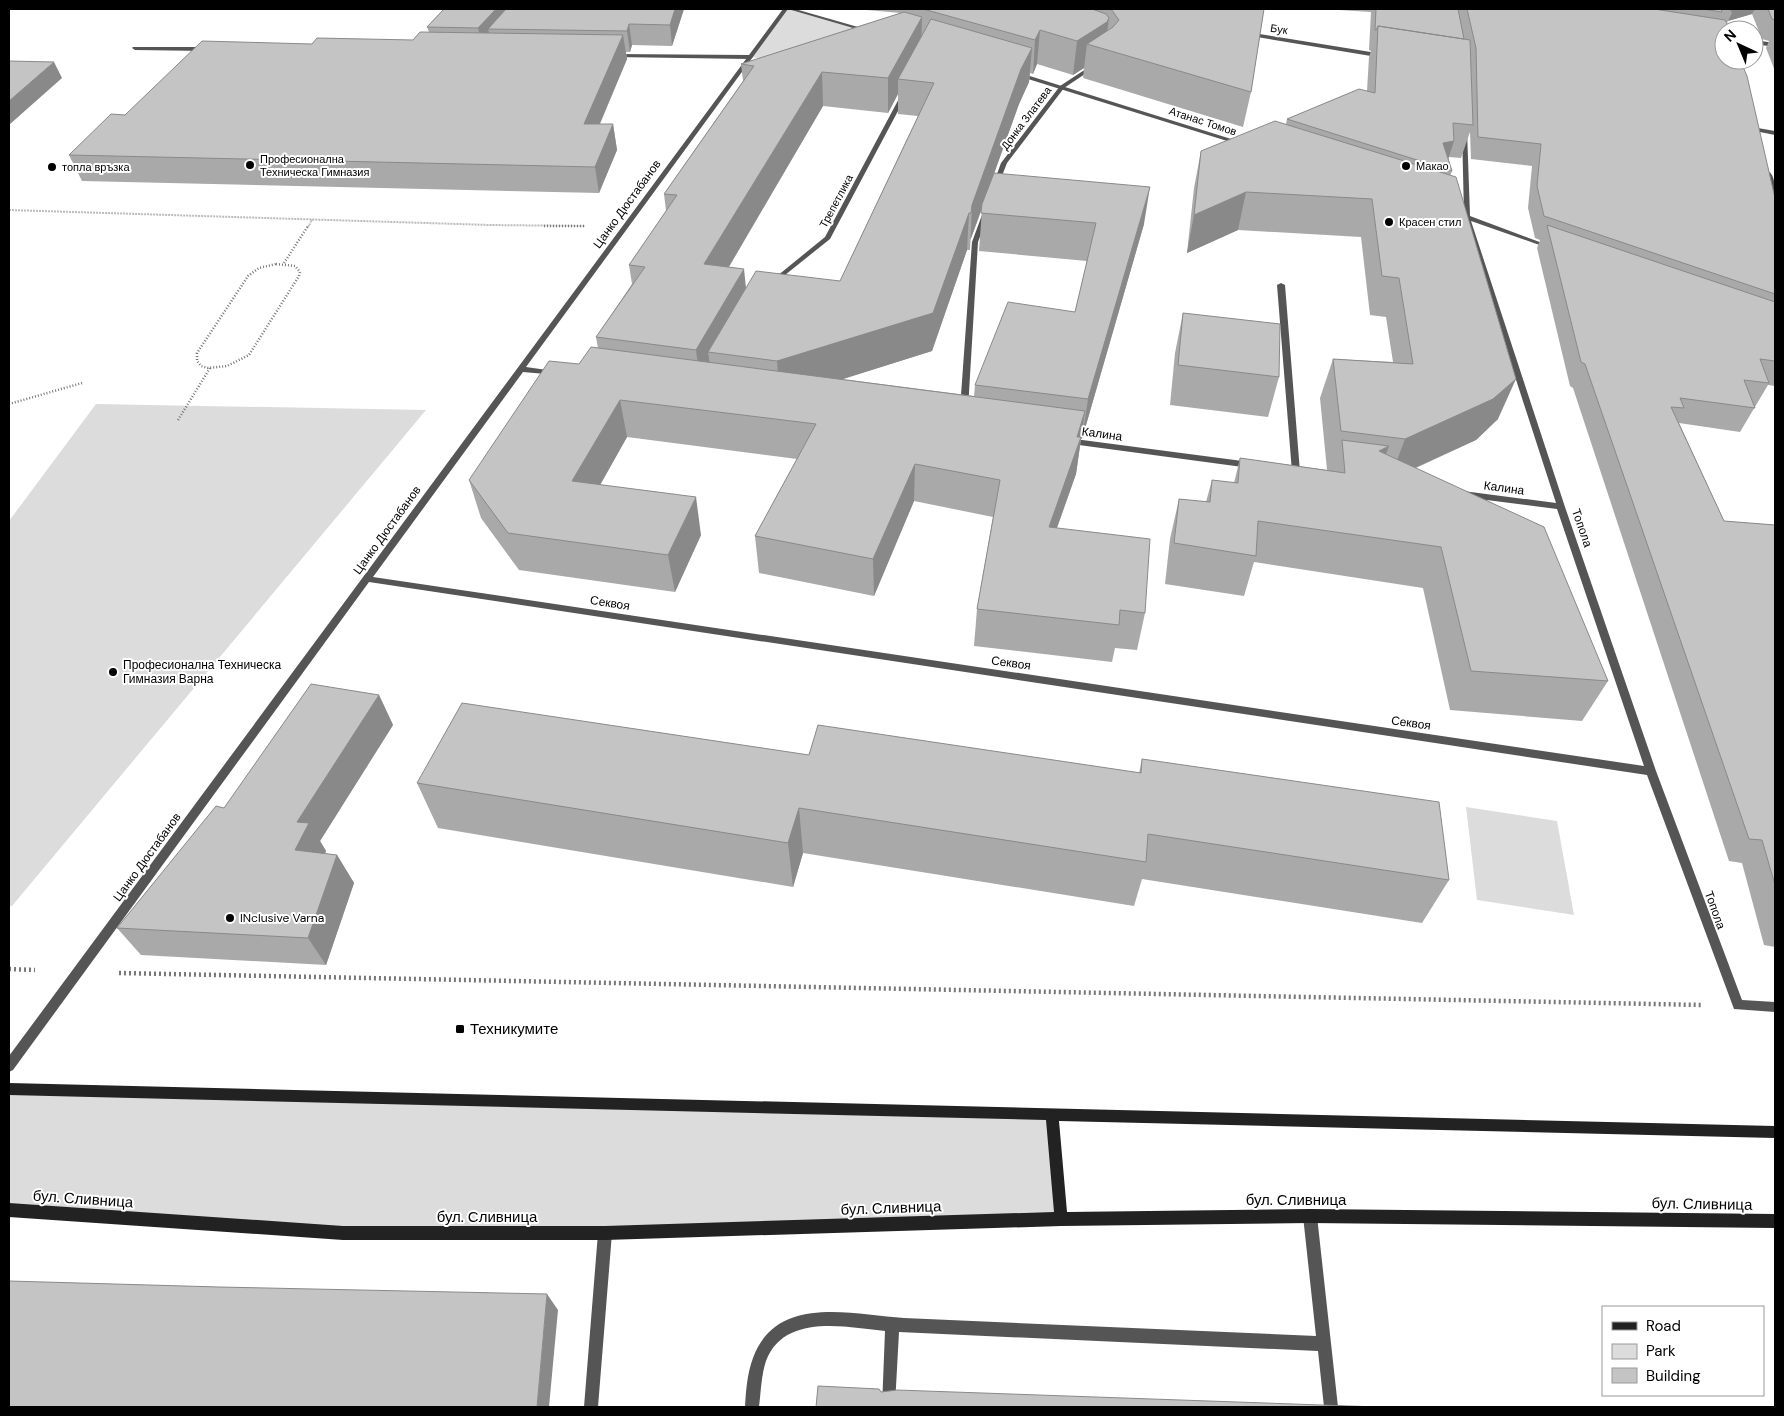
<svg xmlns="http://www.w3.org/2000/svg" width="1784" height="1416" viewBox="0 0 1784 1416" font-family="'DM Sans',sans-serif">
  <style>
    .green { fill: #dcdcdc }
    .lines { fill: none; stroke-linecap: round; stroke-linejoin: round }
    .path-far2 { stroke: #777; stroke-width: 2; stroke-dasharray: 0.5 1; stroke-linecap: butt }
    .path-far1 { stroke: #777; stroke-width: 2.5; stroke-dasharray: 1 2; stroke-linecap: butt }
    .path { stroke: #777; stroke-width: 4.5; stroke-dasharray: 2 3; stroke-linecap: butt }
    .lane { fill: #555; fill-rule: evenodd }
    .street { fill: #555; fill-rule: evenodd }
    .secondary { fill: #222; fill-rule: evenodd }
    .wall { fill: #a9a9a9; fill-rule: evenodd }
    .shaded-wall { fill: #898989 }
    .building { fill: #c4c4c4; stroke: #898989 }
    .poi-dot { fill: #000; stroke: #fff; stroke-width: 2 }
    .labels { text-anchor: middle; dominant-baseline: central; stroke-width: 4; stroke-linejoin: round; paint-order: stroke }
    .far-street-label { font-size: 11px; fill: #000; stroke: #fff }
    .far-poi-label { font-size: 11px; fill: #000; stroke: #fff; text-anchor: start }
    .street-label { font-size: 12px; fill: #000; stroke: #fff }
    .poi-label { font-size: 12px; fill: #000; stroke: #fff; text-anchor: start }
    .near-poi-label { font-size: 15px; fill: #000; stroke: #fff; text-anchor: start }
    .near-street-label { font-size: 15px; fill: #000; stroke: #fff }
  </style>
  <rect width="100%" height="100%" fill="#fff"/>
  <!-- green -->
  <path class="green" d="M785,9H790L928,47L914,75L750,57Z
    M96,404L426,410L12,906H9V521Z
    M1466,807L1557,821L1574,915L1477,900Z
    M9,1089L1052,1114L1061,1219L343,1233L9,1210Z"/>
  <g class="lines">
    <!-- path-far2 -->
    <path class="path-far2" d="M9,210L490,225L585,226
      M308,227L312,220"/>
    <!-- path-far1 -->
    <path class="path-far1" d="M544,226H585
      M284,263L308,226
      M276,264L295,266L300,272L299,276L249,355L227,366L208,368L201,366L197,361V353L248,276L259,268Z
      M9,404L82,383
      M178,420L210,368"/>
    <!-- path -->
    <path class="path" d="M9,969L35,970
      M119,973L1702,1005"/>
    <!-- lane -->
    <path class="lane" d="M133,47H207L210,49L207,51L135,50L132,48Z
      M612,54L750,55L753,57L750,59L614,57L612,56Z
      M1092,65L1097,66L1064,88L1007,163L998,186H994L993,185L1001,163L1060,86Z
      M985,213L988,215L978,242L968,409L964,411L960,409L972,242L982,215Z
      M1281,283L1285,285L1300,472L1296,475L1292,472L1277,285Z
      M1310,1209L1315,1211L1317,1216L1338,1407H1324L1318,1351L899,1332L895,1405L894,1407H882L885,1331C846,1327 784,1313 766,1361C761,1376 761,1392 759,1407H745C746,1391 747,1374 753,1358C776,1294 851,1314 904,1318L1316,1336L1303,1216L1305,1211Z"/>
    <!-- street -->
    <path class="street" d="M783,9H795L872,31L867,32L788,9L526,367L554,371L558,373L557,375L523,372L373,577L1644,766L1557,509L1463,497L1459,494L1463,491L1556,503L1464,219L1460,216L1464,214L1462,131L1467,130L1470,216L1553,247L1548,248L1471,221L1565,507L1656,771L1742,1000L1775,1002V1012L1734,1009L1647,775L369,582L13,1070L9,1072V1056Z
      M1247,32L1383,54L1386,56L1383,58L1245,35L1244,34Z
      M1754,40L1775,43V47L1754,44Z
      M1017,72L1244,143L1245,144L1240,145L1015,75V73Z
      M902,93L907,94L830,239L775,283H771V281L825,237Z
      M1752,127L1775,131V135L1750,130V128Z
      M1768,171C1775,175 1775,187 1775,195L1772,193L1765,173Z
      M1067,438L1250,462L1254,465L1250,468L1064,443V439Z
      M605,1226L610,1228L612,1233L598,1407H584L598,1233L600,1228Z"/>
    <!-- secondary -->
    <path class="secondary" d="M9,1083L1775,1126V1138L1059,1121L1067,1212L1310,1209L1775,1214V1228L1310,1223L1061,1226L605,1240H343L9,1217V1203L343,1226H605L1054,1212L1046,1120L9,1095Z"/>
  </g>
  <!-- wall -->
  <path class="wall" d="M444,9H684L672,46L632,45L630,52H626L627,59L600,124H613L617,150L599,193L82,181L69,155L125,115L312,44L413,40L429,32L427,27Z
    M855,9H1264L1251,92L1243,127L1083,78L1084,68L1073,75L1037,64L1033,74L1030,73L1029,82L1019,104L994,173L1144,224L1082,439H1081L1076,474L1057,528L1145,613L1137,650L1115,648L1112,662L974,646L977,609L993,517L914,501L874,596L759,573L755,536L797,459L627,437L600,485L701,535L675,592L519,570L481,518L469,480L579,364L598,348L596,337L632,284L629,265L666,211L664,194L743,81L741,64L901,13ZM898,94V114L918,116L840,281L746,288L729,267L823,106L888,113ZM982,209L979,251L1087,261L1075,312L975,385L974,396L842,379L932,351L967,250H970V241Z
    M1322,9H1775V71L1766,48L1769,41L1762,39L1752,14L1728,21L1727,23L1775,198V386L1768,385L1740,432L1679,423L1724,521L1775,525V947L1764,945L1742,863L1729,861L1573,388L1570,386L1537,248L1540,240L1535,238L1528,208L1532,166L1471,159L1470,132L1461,158L1449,157L1448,158L1452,171L1450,176L1498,419L1476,440L1416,468L1608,681L1582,721L1450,710L1423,588L1254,562L1244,596L1165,584L1170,539L1179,499L1206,502L1212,480L1234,483L1240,458L1327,470L1320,398L1333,359L1393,362L1386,317L1370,315L1361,237L1238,230L1187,253L1194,188L1201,151L1286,124L1287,119L1367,91L1369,57L1371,51L1369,50L1371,12Z
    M1183,313L1279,377L1268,417L1170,405L1175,353Z
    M379,695L393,725L320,841L326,851L325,854L337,855L354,883L326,965L141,955L117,928L224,808Z
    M809,755L1139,773L1142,759L1449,880L1422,923L1142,879L1134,906L803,853L793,887L438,828L417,783Z"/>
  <!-- shaded-wall -->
  <path class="shaded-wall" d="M496,9H519L488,29L491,40L483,49L478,28Z
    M675,9H684L672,46L670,25Z
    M1730,9H1755L1752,14L1728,21L1732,13Z
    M922,17L921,50L898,79V94L888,113V78Z
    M1109,18L1105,49L1087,44L1084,68L1073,75L1077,41Z
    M629,24L632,45L630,52L627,31Z
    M1040,30L1037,64L1033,74L1035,40Z
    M623,35L627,59L589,149L584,124Z
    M1032,48L1029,82L1019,104L970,241V250L972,205L1021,69Z
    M54,62L62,78L9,125V101Z
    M822,72L823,106L708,302L704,264Z
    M613,124L617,150L599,193L595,167Z
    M1454,141L1445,169L1443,143Z
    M1150,187L1144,224L1082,439L1088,399Z
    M1246,192L1238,230L1187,253L1194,215Z
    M969,213L967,250L932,351L780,399L777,361Z
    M744,269L748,307L708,352L711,372L701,389L696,350Z
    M1516,379L1498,419L1476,440L1390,479L1405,439Z
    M620,400L627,437L581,519L572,481Z
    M1085,411L1076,474L1044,564L1049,527Z
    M1389,446L1374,487L1379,451Z
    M915,464L914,501L874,596L873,559Z
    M696,497L701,535L675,592L668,555Z
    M379,695L393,725L320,841L326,851L313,878L295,850L297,822Z
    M799,808L803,853L793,887L788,843Z
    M337,855L354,883L326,965L308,938Z
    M547,1294L558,1310L549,1407H537Z"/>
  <!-- building -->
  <path class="building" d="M444,9H496L478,28L427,27Z
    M506,9H675L670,25L629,24L627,31L488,29Z
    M923,9H1092L1106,14L1109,18L1107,22L1077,41L1040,30L1035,40Z
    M1111,9H1264L1251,92L1087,44L1113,27L1119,20Z
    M1376,9H1458L1464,39L1378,26L1376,30H1375Z
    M1467,9H1654L1725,20L1730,29L1731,30H1724V60H1740L1747,76L1775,198V294L1544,216L1537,186L1541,144L1478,137L1476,48Z
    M1702,9H1721L1722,12Z
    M1768,9H1775V20L1772,19Z
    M904,12L922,17L888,78L822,72L704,264L744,269L696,350L596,337L645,267L629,265L677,195L664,194L754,66L741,64Z
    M931,19L1032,48L1021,69L972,205L971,213H969L933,313L777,361L708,352L756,271L840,281L934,83L898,79Z
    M1378,26L1470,40L1473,125L1453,123L1454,141L1443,143L1452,171L1287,119L1359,89L1375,93Z
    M420,32L623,35L584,124H613L595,167L69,155L111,114L125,115L202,41L312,44L317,38L413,40Z
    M9,61L54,62L9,101Z
    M1275,121L1456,177L1516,379L1493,399L1405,439L1341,431L1333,359L1413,364L1399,278L1382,276L1372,199L1246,192L1194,215L1201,151Z
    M994,173L1150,187L1088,399L975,385L1008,302L1075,312L1096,223L981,213L982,204Z
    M1547,225L1775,302V361L1760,359L1769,383L1744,380L1755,408L1680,398L1684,408L1671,407L1724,521L1775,525V885L1762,840L1749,839L1585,364L1581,362Z
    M1183,313L1280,324L1279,377L1178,365Z
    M591,347L1085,411L1077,437H1081L1049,527L1150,539L1145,613L1120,610L1119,625L977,609L1000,480L915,464L873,559L755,536L816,424L620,400L572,481L696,497L668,555L508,533L469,480L549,361L579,364Z
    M1342,440L1389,446L1379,451L1544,527L1608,681L1471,671L1441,547L1258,521L1256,556L1174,543L1179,499L1210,502L1212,480L1238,483L1240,458L1345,473Z
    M311,684L379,695L297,822L309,823L295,850L337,855L308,938L117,928L216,806L224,808Z
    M462,703L809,755L818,725L1141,773L1142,759L1439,802L1449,880L1148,834L1146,862L799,808L788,843L417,783Z
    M9,1281L219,1287L547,1294L537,1407H9Z
    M818,1386L879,1389L881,1392L897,1390L1378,1407H816Z"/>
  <!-- markers -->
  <g class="poi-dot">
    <circle cx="250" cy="165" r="5"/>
    <circle cx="1406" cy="166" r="5"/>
    <circle cx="52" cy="167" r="5"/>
    <circle cx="1389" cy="222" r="5"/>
    <circle cx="113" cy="672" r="5"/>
    <circle cx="230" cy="918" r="5"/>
    <rect x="455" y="1024" width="10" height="10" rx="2.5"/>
  </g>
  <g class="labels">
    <!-- far-street labels -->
    <g class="far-street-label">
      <text transform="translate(1279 29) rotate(9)">Бук</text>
      <text transform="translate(1026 118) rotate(-53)">Донка Златева</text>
      <text transform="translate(1203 121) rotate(18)">Атанас Томов</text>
      <text transform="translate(836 201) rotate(-62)">Трепетлика</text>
    </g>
    <!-- far-poi labels -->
    <g class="far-poi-label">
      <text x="260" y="159">Професионална<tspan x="260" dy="13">Техническа Гимназия</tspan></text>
      <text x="1416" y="166">Макао</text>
      <text x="62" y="167">топла връзка</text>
      <text x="1399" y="222">Красен стил</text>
    </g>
    <!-- street labels -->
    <g class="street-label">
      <text transform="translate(627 204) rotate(-54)">Цанко Дюстабанов</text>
      <text transform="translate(1102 434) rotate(8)">Калина</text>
      <text transform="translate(1504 488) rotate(8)">Калина</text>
      <text transform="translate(1582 528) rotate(71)">Топола</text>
      <text transform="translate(387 530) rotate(-54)">Цанко Дюстабанов</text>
      <text transform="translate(610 603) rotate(9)">Секвоя</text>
      <text transform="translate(1011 663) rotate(8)">Секвоя</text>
      <text transform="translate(1411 723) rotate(8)">Секвоя</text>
      <text transform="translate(147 857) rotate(-54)">Цанко Дюстабанов</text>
      <text transform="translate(1715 910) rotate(70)">Топола</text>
    </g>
    <!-- poi labels -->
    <g class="poi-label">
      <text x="123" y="665">Професионална Техническа<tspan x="123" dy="14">Гимназия Варна</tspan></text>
      <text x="240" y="918">INclusive Varna</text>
    </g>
    <!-- near-poi labels -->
    <g class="near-poi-label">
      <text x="470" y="1029">Техникумите</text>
    </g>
    <!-- near-street labels -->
    <g class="near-street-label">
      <text transform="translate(83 1199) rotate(4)">бул. Сливница</text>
      <text x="1296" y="1200">бул. Сливница</text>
      <text transform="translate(1702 1204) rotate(1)">бул. Сливница</text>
      <text transform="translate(891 1208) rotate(-2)">бул. Сливница</text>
      <text x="487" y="1217">бул. Сливница</text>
    </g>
  </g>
  <!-- border -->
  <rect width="1784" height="1416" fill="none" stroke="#000000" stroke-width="20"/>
  <!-- legend -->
  <rect x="1602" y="1306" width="162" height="90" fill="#ffffff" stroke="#999999"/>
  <rect x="1612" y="1322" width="25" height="8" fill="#222222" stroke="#999999"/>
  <text x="1646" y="1331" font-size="15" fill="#000000">Road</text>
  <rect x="1612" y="1344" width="25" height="15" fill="#dcdcdc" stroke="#999999"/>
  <text x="1646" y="1356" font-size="15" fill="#000000">Park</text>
  <rect x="1612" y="1368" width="25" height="15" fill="#c4c4c4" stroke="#999999"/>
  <text x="1646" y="1381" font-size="15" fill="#000000">Building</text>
  <!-- north arrow -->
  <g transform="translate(1739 45) rotate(316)"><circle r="24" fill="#ffffff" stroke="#999999"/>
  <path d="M0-4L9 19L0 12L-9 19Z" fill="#000000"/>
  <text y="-8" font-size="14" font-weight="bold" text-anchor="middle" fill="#000000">N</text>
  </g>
</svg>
